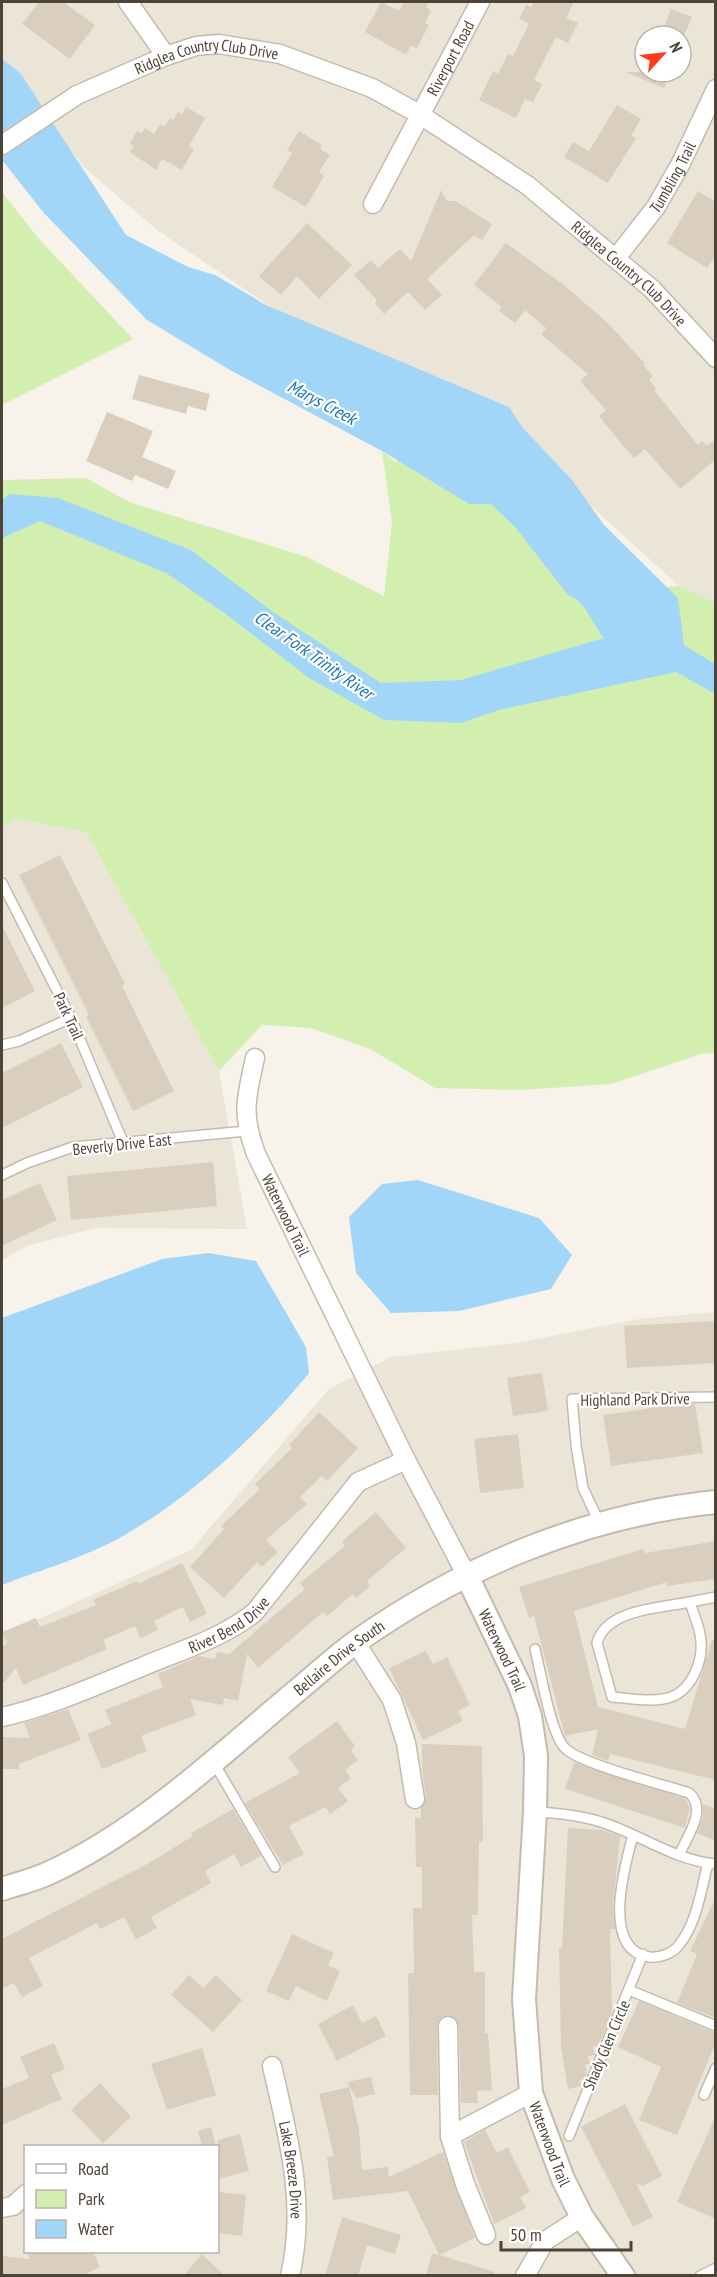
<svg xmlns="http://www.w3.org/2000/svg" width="717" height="2277" viewBox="0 0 717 2277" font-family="'PT Sans Narrow',sans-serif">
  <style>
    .residential { fill: #ebe5d8; fill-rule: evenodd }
    .green { fill: #d3efb0 }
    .water { fill: #a2d6f9 }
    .building { fill: #dacfbf }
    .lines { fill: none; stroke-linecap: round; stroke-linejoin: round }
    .service-casing { stroke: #c4bbac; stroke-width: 12 }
    .minor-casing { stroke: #c4bbac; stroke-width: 21 }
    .tertiary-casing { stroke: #c4bbac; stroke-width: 26 }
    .service { stroke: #fff; stroke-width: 9 }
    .minor { stroke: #fff; stroke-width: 18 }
    .tertiary { stroke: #fff; stroke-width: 22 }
    .labels { text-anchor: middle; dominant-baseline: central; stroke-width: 4.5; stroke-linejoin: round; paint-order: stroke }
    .street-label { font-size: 16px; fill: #4d4437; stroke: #fff }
    .water-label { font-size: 18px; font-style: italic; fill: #2077b5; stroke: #fff }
  </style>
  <rect width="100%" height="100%" fill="#f7f3eb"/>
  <!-- residential -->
  <path class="residential" d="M2,2H715V602L679,586L492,416L314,336L157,230L84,167L2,61ZM645,36H681V72H645Z
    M16,819L86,832L219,1071L247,1229L96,1228L26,1246L2,1261V827Z
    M715,1312V2275H2V1636L191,1550L329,1389L391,1357L516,1343L639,1319ZM26,2146H218V2252H26Z"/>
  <!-- green -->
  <path class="green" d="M2,192L39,239L133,339L2,405Z
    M382,451L395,462L436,453L589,594L679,586L715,602V1053L701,1054L611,1084L521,1090L435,1088L372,1050L311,1028L262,1025L219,1071L86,832L16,819L2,827V480L86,478L129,502L307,557L384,596L392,522Z"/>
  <!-- water -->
  <path class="water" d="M2,59L21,74L126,235L188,267L215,275L266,305L509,407L522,427L572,480L604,525L678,598L684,645L715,664V694L676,672L499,710L461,723L384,720L309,678L227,615L166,573L40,521L2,538V500L10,494L58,498L191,550L273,612L381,683L461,680L604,638C592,624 586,601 568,595L515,527L491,504H469L382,451L230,370L147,320L43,212L2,160Z
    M418,1180L539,1218L572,1255L551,1289L459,1311L391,1313L356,1273L349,1217L382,1184Z
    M209,1253L256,1261L306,1347L309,1373C263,1430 192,1496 128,1533C90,1556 43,1569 2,1585V1318L162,1259Z"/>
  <!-- building -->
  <path class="building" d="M39,2H63L95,25L70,59L22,24Z
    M381,2L399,11L404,2H429L426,7L431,10L425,23L429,25L417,48L411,45L406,55L365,32Z
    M534,2H574L566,18L578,23L568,43L556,37L534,80L542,84L533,102L525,99L516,118L479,100L493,71L498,74L508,54L513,56L529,24L519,19L526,5L531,7Z
    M671,9L692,17L684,36H661Z
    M625,72H670L664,88Z
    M617,105L641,119L631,136L636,138L608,183L564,157L573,142L589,151Z
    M186,107L205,118L189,146L194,149L182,170L162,159L156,170L130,152L134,146L130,143L137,131L142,133L145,128L154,134L160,124L165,126L170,118L173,120L178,112L182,114Z
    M299,131L322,145L320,149L330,155L319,172L324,176L306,207L272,187L292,153L287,150Z
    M441,190L447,201H456L492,224L482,240L474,235L427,279L442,295L425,310L408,292L384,314L375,303L377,300L354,275L371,260L378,268L400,249L411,261Z
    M698,191L716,202V254L707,268L667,243Z
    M307,223L352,265L319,299L297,276L281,295L259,276Z
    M506,243L564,285L610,325L645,364L643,365L653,376L649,380L656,388L654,390L698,445L702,441L707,446L716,439V459L680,489L645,449L634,458L624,447L599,416L606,410L580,381L588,374L541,334L546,328L525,310L515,323L499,311L502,307L474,285Z
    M139,375L210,394L206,411L188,406L186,414L132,399Z
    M107,412L153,431L142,457L176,471L168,489L135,475L132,481L86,461Z
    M60,855L125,984L122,986L174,1091L133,1111L86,1017L89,1015L19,875Z
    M2,925L35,991L2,1008Z
    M61,1043L83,1087L2,1128V1073Z
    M213,1162L217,1206L71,1220L67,1176Z
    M40,1183L57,1220L2,1246V1200Z
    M716,1321V1363L627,1368L624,1326Z
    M542,1373L548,1411L513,1416L507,1378Z
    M681,1404H695L703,1453L611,1466L603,1415Z
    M319,1412L358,1448L327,1481L322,1476L300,1497L307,1504L266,1540L278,1552L262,1567L257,1562L224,1598L190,1567L224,1529L221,1526L260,1489L255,1484L292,1448L289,1445Z
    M518,1434L524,1488L480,1493L474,1439Z
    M376,1512L406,1548L367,1581L370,1586L356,1598L353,1594L327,1616L323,1612L258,1668L247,1654L238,1701L224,1698L223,1705L190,1699L196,1715L141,1736L147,1751L102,1769L87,1734L111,1724L105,1710L163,1687L158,1674L199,1656L215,1659L217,1652L229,1654L305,1589L300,1583L345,1546L342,1541Z
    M716,1541V1579L667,1586V1582L574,1611L598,1707L685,1729L712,1640H716V1780L610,1754L608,1761L592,1755L598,1729L565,1736L534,1616L529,1618L519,1587L643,1549L645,1553Z
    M182,1563L207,1614L190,1622L183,1607L154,1621L158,1630L140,1638L135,1626L103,1640L107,1649L23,1685L16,1668L2,1685V1646L7,1644L2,1632L36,1618L40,1627L96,1605L93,1600L137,1581L138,1584Z
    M426,1651L433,1664L447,1657L470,1705L458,1711L463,1721L423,1740L389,1668Z
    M68,1709L81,1740L19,1764V1769H2V1737L30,1738L24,1723Z
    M337,1721L355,1746L351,1750L358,1760L345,1770L351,1778L338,1788L348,1801L330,1814L325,1807L289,1826L304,1854L283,1865L245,1803L300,1773L288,1757Z
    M422,1744L482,1746L483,1842H479L478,1915H472L474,1972H485V2033H488L492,2090L477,2091L478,2103H461L459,2026L457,2020L448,2015L442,2017L437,2026L438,2095H410L408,1973H414L413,1908H422V1867H416L415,1818H421V1808L426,1798L422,1769Z
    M574,1762L685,1799L690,1808L685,1828L565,1789Z
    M703,1804L716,1809V1841L697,1833L703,1817Z
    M233,1809L261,1856L241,1867L234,1854L205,1871L211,1883L151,1917L157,1928L136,1939L124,1917L100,1929L97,1923L29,1958L43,1986L22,1997L14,1983L2,1989V1939L147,1864L193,1836L191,1833Z
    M568,1828L602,1830L620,1836L613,1905L615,1929H610L612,2013L598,2046L593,2047L595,2055L588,2056L590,2064L585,2065L587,2075L585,2079L580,2080L581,2086L568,2089L561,2047L559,1948H562Z
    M716,1897V2018L677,2003L697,1954L690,1951Z
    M292,1934L334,1953L328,1965L340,1971L327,2001L296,1986L289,2001L266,1991Z
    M189,1975L203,1988L216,1975L242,2000L213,2032L171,1995Z
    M639,2001L716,2033V2042L677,2135L639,2120L661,2067L618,2047Z
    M353,2005L362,2023L376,2016L386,2036L337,2061L318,2024Z
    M54,2043L65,2069L51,2075L62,2099L2,2125V2089L29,2078L20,2057Z
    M202,2048L216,2095L167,2110L151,2064Z
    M371,2077L375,2094L356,2098L347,2082Z
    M100,2083L131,2117L103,2143L71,2110Z
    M349,2087L359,2129L362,2170L388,2167L389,2177L443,2152L475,2238L439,2255L495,2272L494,2276H426L432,2253L439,2255L408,2191L333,2200L327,2157L334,2156L319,2094Z
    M625,2104L662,2176L643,2186L636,2183L653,2217L633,2227L581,2127Z
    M716,2115V2219L677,2202Z
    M211,2127L216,2146H202L198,2131Z
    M485,2130L497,2153L508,2147L530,2192L520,2197L526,2208L494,2224L464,2142Z
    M240,2134L249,2171L218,2179V2140Z
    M218,2192L246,2195L242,2236L218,2233Z
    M342,2217L401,2235L395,2254L367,2245L358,2276H325Z
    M27,2252H93L100,2267L82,2276H2V2256L30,2259Z
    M202,2254L225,2276H183Z"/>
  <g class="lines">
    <defs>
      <path id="service" d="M2,883L71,1018L123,1142
        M2,1045L19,1041L71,1018
        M2,1175L27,1163L73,1147L247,1131
        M599,1522L583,1488L576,1445L572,1399L716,1397
        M690,1602C693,1613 698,1623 700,1634C705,1659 692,1695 663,1699C647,1702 628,1698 612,1697L597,1643C606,1609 661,1608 690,1602Z
        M690,1602L716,1597
        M535,1649C541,1673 550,1730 564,1747C576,1763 665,1785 689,1793C708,1809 687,1837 679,1855
        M214,1763L275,1867
        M535,1812C559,1813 581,1815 604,1823C641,1835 676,1861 716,1864
        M633,1835C625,1865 600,1951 650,1957C661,1958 673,1953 679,1945C697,1923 701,1890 708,1863
        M629,1990L716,2026
        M704,2095L716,2068
        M569,2136L643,1954
        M700,2276L716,2268"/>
      <g id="minor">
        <path d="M128,2L166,56"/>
        <path id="s1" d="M2,145L77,95L166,56L196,46L219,44L280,54L372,88L419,114L527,185L652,289L716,358"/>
        <path id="s2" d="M373,204L480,2"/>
        <path id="s3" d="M616,258L656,207L680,165L716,89"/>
        <path id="s4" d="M255,1058C246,1099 241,1113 256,1154L406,1460L467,1576"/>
        <path d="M356,1643L392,1700L406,1743L415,1799"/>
        <path id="s5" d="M2,1717C51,1706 97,1685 144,1666C182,1650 223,1638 255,1612L358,1482L406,1460"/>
        <path d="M448,2026L450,2136L465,2184L486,2235"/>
        <path id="s6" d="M272,2066C288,2136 307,2204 290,2276"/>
        <path d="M450,2136L531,2093"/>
        <path d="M2,2208L13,2206L26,2194"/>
        <path d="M525,2276L545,2241L582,2217"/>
      </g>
      <g id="tertiary">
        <path id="s7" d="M467,1576L520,1686L530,1716L536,1756L535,1812L524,1999L531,2093L563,2179L582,2217L623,2276"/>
        <path id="s8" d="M2,1889C17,1884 34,1880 49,1873C140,1831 217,1758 293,1694C314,1677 334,1658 356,1642C462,1567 586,1515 716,1502"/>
      </g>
    </defs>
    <!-- service casing -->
    <use href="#service" class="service-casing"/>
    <!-- minor casing -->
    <use href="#minor" class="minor-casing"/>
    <!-- tertiary casing -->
    <use href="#tertiary" class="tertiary-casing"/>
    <!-- service -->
    <use href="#service" class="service"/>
    <!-- minor -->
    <use href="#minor" class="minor"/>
    <!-- tertiary -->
    <use href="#tertiary" class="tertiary"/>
  </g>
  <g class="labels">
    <!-- street labels -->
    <g class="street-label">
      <text stroke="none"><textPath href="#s2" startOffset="165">Riverport Road</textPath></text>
      <text stroke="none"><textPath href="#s1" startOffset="228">Ridglea Country Club Drive</textPath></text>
      <text stroke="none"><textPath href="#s3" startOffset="99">Tumbling Trail</textPath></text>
      <text stroke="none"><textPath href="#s1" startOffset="720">Ridglea Country Club Drive</textPath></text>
      <text transform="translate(69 1016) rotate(65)">Park Trail</text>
      <text transform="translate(122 1144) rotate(-6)">Beverly Drive East</text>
      <text stroke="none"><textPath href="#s4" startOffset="166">Waterwood Trail</textPath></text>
      <text transform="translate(635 1399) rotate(-1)">Highland Park Drive</text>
      <text stroke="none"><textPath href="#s5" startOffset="246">River Bend Drive</textPath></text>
      <text stroke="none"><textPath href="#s7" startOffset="82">Waterwood Trail</textPath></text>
      <text stroke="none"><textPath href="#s8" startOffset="412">Bellaire Drive South</textPath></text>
      <text transform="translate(606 2045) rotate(-67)">Shady Glen Circle</text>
      <text stroke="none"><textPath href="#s7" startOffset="586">Waterwood Trail</textPath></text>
      <text stroke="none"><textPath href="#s6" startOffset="106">Lake Breeze Drive</textPath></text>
    </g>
    <!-- water labels -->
    <g class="water-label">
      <text transform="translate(322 402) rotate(28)">Marys Creek</text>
      <text transform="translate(314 655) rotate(35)">Clear Fork Trinity River</text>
    </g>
  </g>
  <!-- border -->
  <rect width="717" height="2277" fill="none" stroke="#4d4437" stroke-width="6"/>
  <!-- legend -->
  <rect x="24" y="2145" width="195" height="108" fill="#ffffff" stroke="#b8b4af" stroke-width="1.5"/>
  <rect x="36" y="2164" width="30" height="9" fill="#ffffff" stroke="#b8b4af" stroke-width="1.5"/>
  <text x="78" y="2175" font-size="18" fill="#4d4437">Road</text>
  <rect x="36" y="2190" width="30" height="18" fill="#d3efb0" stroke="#b8b4af" stroke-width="1.5"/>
  <text x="78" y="2205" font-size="18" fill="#4d4437">Park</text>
  <rect x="36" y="2220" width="30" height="18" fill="#a2d6f9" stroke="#b8b4af" stroke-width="1.5"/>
  <text x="78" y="2235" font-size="18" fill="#4d4437">Water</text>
  <!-- north arrow -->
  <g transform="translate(663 54) rotate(63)"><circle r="28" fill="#ffffff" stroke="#b8b4af" stroke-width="1.5"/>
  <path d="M0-4.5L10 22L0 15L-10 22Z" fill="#ff3b1a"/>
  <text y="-9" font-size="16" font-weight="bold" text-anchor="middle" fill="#4d4437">N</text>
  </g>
  <!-- scale -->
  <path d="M501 2241v9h130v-9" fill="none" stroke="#4d4437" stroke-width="3"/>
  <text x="510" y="2241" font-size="18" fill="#4d4437" stroke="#ffffff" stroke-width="4.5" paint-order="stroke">50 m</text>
</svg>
